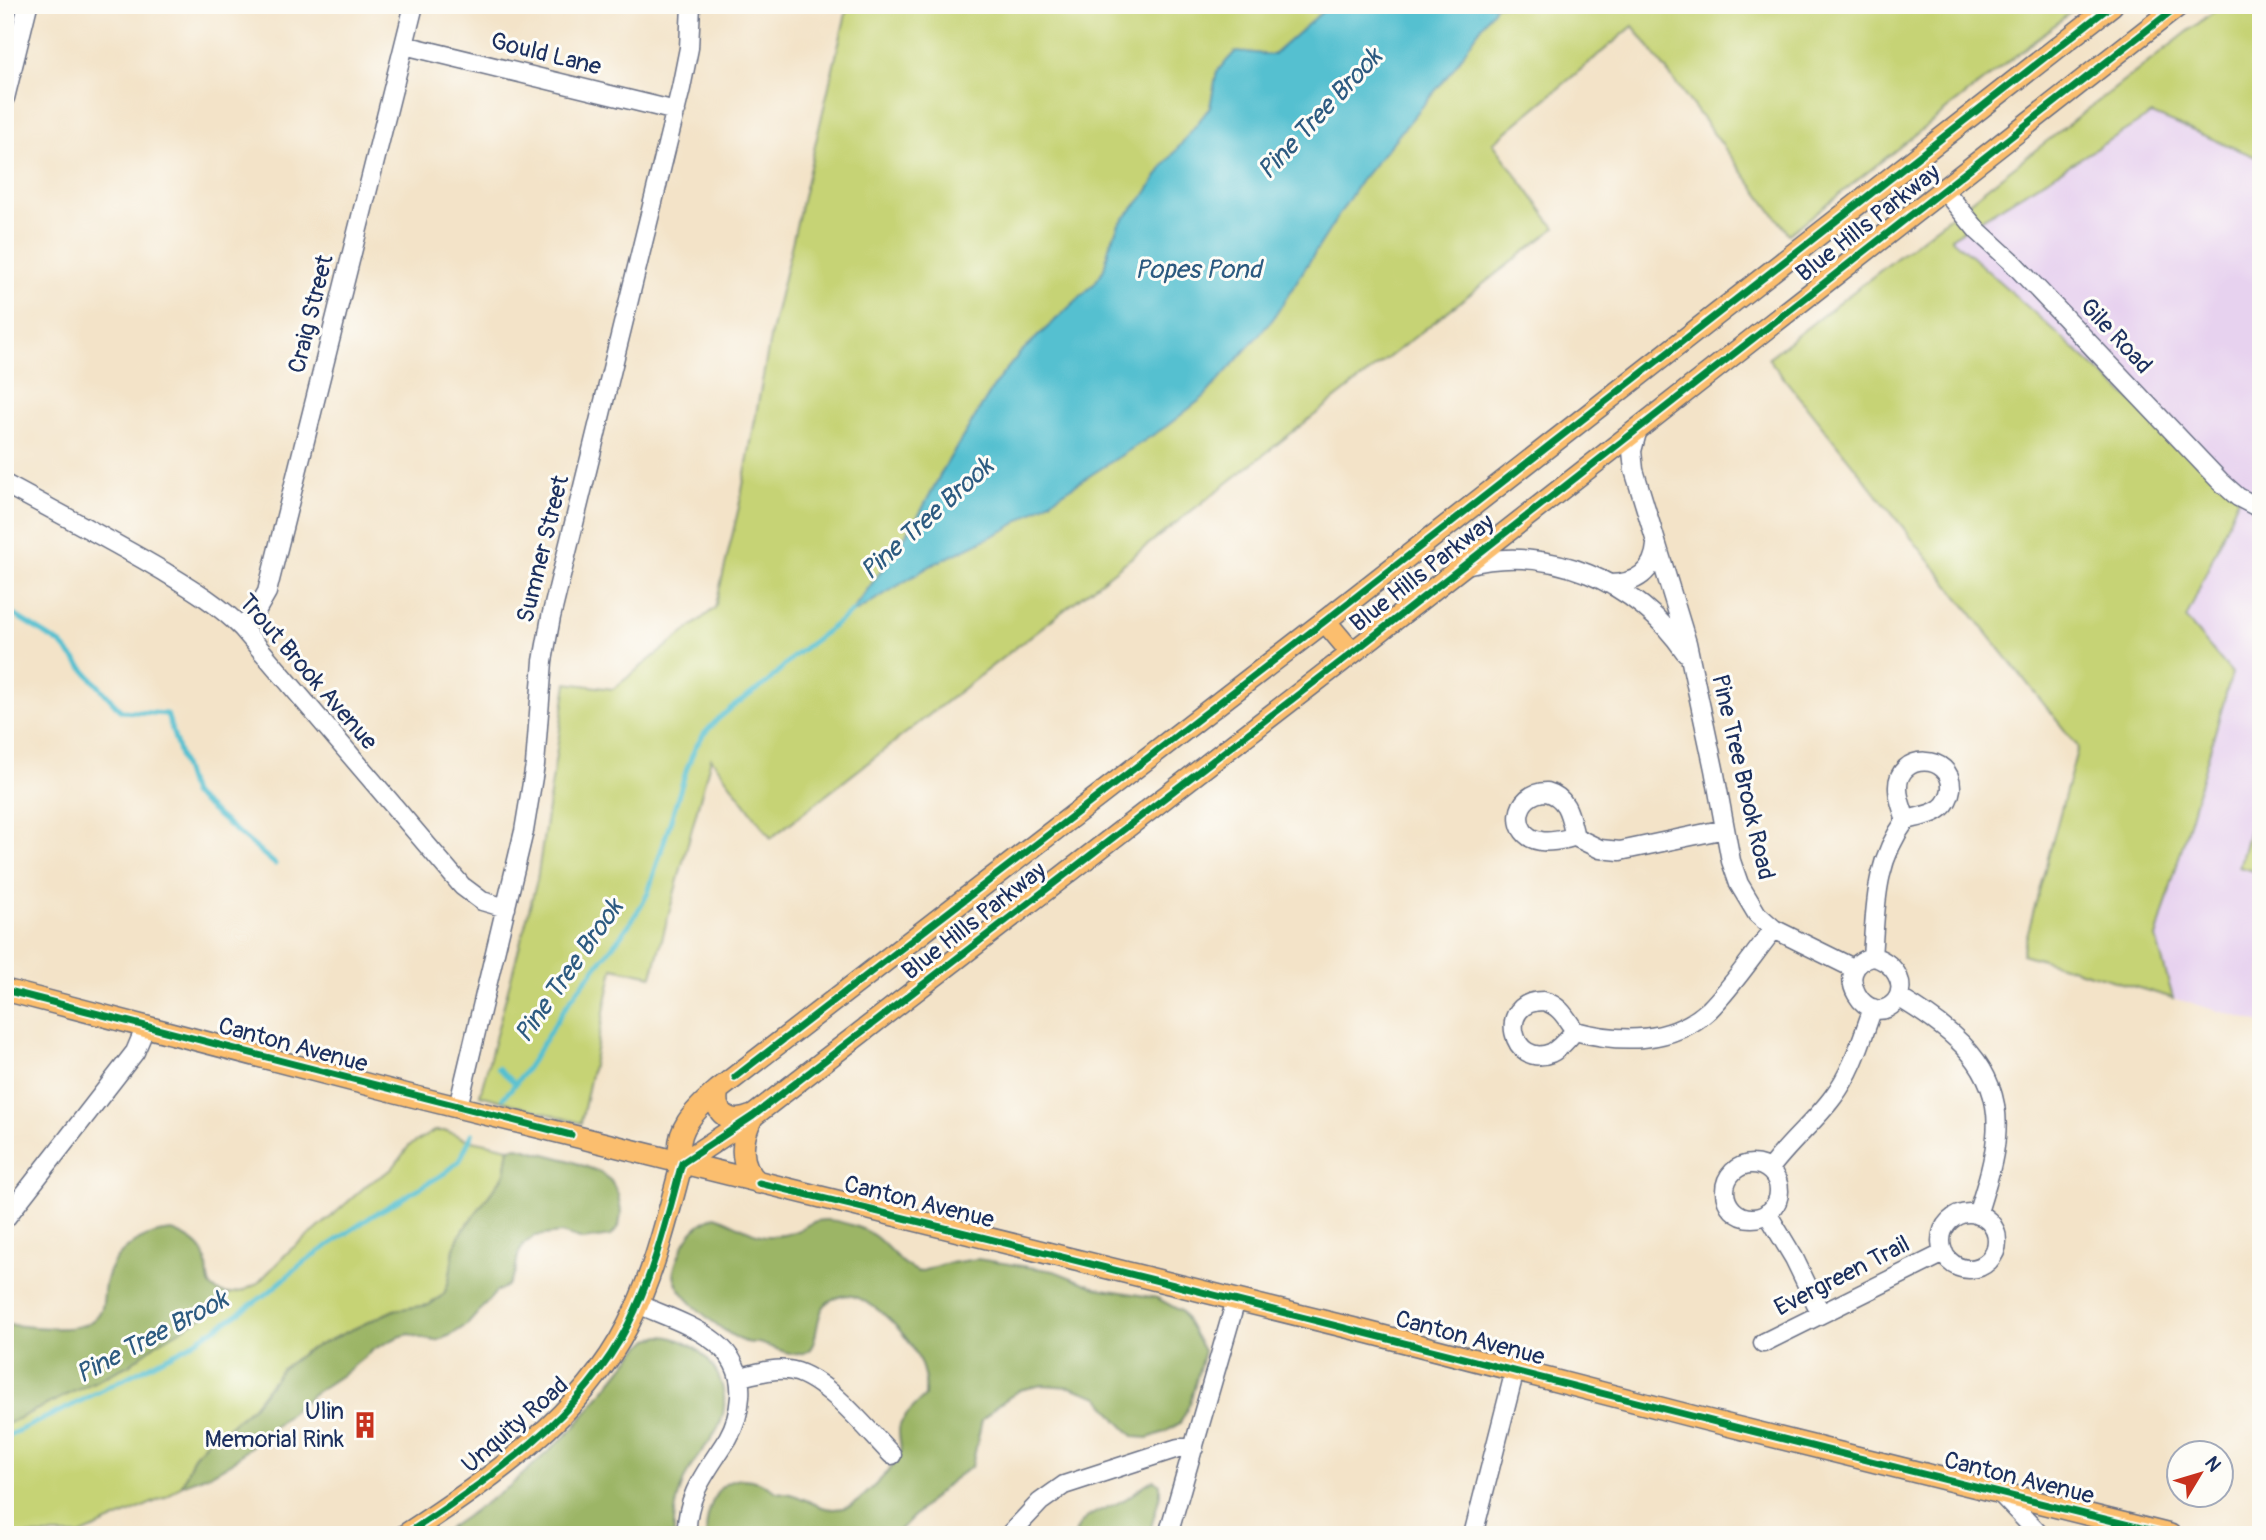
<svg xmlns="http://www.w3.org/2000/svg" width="2266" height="1540" viewBox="0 0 2266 1540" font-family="Pangolin,sans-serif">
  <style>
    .built { fill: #e7d2ef }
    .green { fill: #c6d375; stroke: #70816a; stroke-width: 2 }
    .forest { fill: #9cb566; stroke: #5c7262; stroke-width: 2 }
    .water { fill: #55c0d0; stroke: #387897; stroke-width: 2 }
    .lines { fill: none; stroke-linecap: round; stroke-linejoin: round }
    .stream { stroke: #55c0d0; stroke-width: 5 }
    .minor-casing { stroke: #676e83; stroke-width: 21 }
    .major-casing { stroke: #676e83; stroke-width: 24 }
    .minor { stroke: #fff; stroke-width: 18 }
    .major { stroke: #fbbe6e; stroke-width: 21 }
    .cycleway-casing { stroke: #fdfcf7; stroke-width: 11 }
    .cycleway { stroke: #00873e; stroke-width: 7 }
    .labels { text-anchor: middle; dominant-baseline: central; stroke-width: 6; stroke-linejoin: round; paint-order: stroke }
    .street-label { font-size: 24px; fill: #1b2f5e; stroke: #fdfcf7 }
    .poi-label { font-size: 24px; fill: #1b2f5e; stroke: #fdfcf7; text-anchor: end }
    .water-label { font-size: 26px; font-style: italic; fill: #2c5a80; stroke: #fdfcf7 }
  </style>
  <rect width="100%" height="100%" fill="#fdfcf7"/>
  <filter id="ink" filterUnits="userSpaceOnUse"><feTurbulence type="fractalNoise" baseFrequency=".0143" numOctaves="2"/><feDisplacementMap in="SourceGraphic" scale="14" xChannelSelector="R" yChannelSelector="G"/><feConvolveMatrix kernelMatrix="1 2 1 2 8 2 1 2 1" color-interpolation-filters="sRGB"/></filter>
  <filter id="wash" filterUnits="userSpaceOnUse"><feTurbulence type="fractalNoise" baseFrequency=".00686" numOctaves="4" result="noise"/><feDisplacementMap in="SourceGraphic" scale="28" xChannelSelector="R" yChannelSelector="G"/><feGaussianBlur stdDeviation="1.57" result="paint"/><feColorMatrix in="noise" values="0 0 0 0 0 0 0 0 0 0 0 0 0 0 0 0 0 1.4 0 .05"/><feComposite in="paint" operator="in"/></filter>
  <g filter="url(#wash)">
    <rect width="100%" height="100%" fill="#f3e3c8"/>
    <!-- built -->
    <path class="built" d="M2152,114L2261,159V1023L2173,998L2156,939L2232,674L2186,619L2239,497L1951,238Z"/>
    <!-- green -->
    <path class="green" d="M848,5H2080L1789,234L1633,26L1493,143L1555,228L771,838L711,758L652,976L613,968L581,1123L480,1095L537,880L567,683L613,689L715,608L739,507L771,333Z
      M2222,5H2261V159L2152,114L1951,238L2239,497L2186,619L2232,673L2156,938L2173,998L2022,954L2078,747L1768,358Z
      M2261,787V873L2239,867Z
      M434,1131H447L463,1138L509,1148L505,1174L460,1234L454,1249L449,1281L444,1294L429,1305L394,1310L306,1351L282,1369L254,1405L230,1426L206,1442L194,1456L182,1485L168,1496L80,1535H5V1425L129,1365L156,1344L206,1315L222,1303L228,1294L243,1291L257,1284L290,1250L315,1231L368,1184L392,1169L409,1146Z"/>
    <!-- forest -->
    <path class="forest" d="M518,1147L568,1160L600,1172L611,1181L618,1194L621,1212L619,1227L611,1236L583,1240L561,1233L535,1236L524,1244L518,1255L515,1273L508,1285L495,1293L468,1324L451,1335L436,1341L421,1338L410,1334L398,1337L374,1349L345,1373L313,1394L231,1463L213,1473L182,1485L194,1456L206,1442L230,1426L254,1405L282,1369L306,1351L394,1310L429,1305L444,1294L449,1281L454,1249L460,1234L505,1174L509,1148Z
      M715,1216C733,1221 752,1237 771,1236C779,1236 790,1234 797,1231C804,1228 810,1222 817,1221C829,1218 842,1222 854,1226C886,1235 891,1261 919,1272L944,1264L977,1259L1054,1271L1097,1288L1157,1298L1181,1311L1204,1351L1190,1403L1180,1423L1165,1432L1148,1438L1134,1437L1118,1421L1099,1397L1070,1387L1042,1385L1020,1390L998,1405L982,1420L972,1466L950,1482L894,1535H706C706,1523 709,1509 714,1498C722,1480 740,1475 758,1482C765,1484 771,1489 777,1492C782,1493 788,1493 793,1495C814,1501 824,1515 850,1506C860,1502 894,1467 899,1457C904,1446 896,1435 900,1425C904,1415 917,1404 925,1396C925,1389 926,1382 924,1375C917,1343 883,1306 852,1296C846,1294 842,1296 836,1298C806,1306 828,1358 794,1354C782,1352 770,1346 758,1343C753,1343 747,1343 743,1341C724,1333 673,1295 674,1272C674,1266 678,1258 680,1253C687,1234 697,1224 715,1216Z
      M172,1231C183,1235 196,1241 203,1252C214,1271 197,1289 228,1294L222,1303L206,1315L156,1344L129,1365L5,1425V1325C28,1325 72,1334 90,1322C107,1311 102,1299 105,1284C111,1252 142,1233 172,1231Z
      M661,1336C703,1338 738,1385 719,1426C712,1441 699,1453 691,1467C679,1486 673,1512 674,1535H439L510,1486L574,1428L635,1352L649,1339Z
      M1154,1480L1160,1484V1495L1149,1535H1075C1080,1512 1111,1509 1127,1498C1137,1492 1143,1484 1154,1480Z"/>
    <!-- water -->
    <path class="water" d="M1330,5H1496L1451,72L1361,180L1273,319L1204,397L1167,426L1005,530L932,565L847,617L893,555L920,513L945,466L997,381L1020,353L1094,284L1104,269L1109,247L1119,224L1145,195L1163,167L1210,107L1217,71L1236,51L1273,55Z"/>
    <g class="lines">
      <!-- stream -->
      <path class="stream" d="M5,609L61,644L121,711L167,714L192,794L275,864
        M498,1068L516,1084
        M503,1098C531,1069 548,1032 571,999C598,962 627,934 648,893L687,768L695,748L704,734L717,720L731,708L768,682L794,656L852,612
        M5,1437L71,1406L186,1347L227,1321L268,1293L304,1262L372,1216L445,1173L460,1160L472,1134"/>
    </g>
  </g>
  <g filter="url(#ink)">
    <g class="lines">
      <defs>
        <path id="minor" d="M404,45L676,111
          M5,98L28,5
          M1943,189L1978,231L2012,262L2220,481L2238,497L2261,509
          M1638,429L1632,451L1634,470L1687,643L1714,769L1731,861L1739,884L1757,914L1774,929L1855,969
          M5,484C58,513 111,540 163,571C191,588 218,604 242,628L462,886L482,901L506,908
          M1465,565C1548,543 1638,582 1685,652
          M1609,584C1636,584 1654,572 1656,545
          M242,628L255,613L267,592L414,5
          M1547,792C1569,798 1570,818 1575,837C1564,839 1552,843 1541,841C1509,837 1513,792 1547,792Z
          M1575,837L1600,849L1620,851L1725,829
          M1872,957C1876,906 1874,863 1906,820C1917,817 1933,815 1941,808C1947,803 1950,796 1951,789C1953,753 1896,752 1898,789C1898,799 1903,810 1906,820
          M1872,957C1891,959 1910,984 1895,1002C1868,1031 1828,968 1872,957Z
          M1898,997C1952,1029 2003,1067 1996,1137C1994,1163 1985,1189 1977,1215
          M1543,1001C1560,1005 1566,1018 1575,1031C1568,1038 1560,1049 1551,1053C1512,1069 1495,1001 1543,1001Z
          M1575,1031C1620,1043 1672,1044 1709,1010C1733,986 1753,955 1774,929
          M458,1107L524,831L535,765L543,661L551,617L681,88L689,48L691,5
          M1725 1191a27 27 0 1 1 54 0a27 27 0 1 1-54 0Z
          M1769,1170C1788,1143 1814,1123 1833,1097C1853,1071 1862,1038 1873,1008
          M1767,1213L1794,1258L1821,1314
          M1941 1241a28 28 0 1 1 56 0a28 28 0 1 1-56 0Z
          M5,1219L135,1052L146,1026
          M638,1304C680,1323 745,1339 740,1397C739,1411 735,1426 728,1438C708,1470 685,1495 687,1535
          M1763,1343L1944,1253
          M739,1377C755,1374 772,1368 788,1370C824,1374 866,1429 892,1455
          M2000,1493L2040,1535
          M1009,1535L1040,1502L1064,1485L1178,1448H1194
          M1168,1535L1236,1300
          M1473,1535L1515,1370"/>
        <path id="major" d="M1325,621L1352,653
          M5,990L408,1095L1363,1331L1703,1419L2170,1535
          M718,1090C712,1115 731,1125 752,1116
          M753,1116C741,1138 737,1165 759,1183
          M682,1163L753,1116L1352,653L2179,5
          M682,1163C671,1132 696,1109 718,1090L1325,621L2112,5
          M405,1535C488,1481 582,1416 628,1325C654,1274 667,1218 682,1163"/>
      </defs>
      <!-- minor casing -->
      <use href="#minor" class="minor-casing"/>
      <!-- major casing -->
      <use href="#major" class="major-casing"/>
      <!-- minor -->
      <use href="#minor" class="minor"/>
      <!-- major -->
      <use href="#major" class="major"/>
      <defs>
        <path id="cycleway" d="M5,990L571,1135
          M735,1077L1325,621L2112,5
          M759,1183C1230,1295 1699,1421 2170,1535
          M405,1535C488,1481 582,1416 628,1325C654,1274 667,1218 682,1163L753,1116L1352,653L2179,5"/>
      </defs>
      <!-- cycleway casing -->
      <use href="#cycleway" class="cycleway-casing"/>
      <!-- cycleway -->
      <use href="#cycleway" class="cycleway"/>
    </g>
  </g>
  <!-- icons -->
  <defs>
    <symbol id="building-bare" viewBox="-9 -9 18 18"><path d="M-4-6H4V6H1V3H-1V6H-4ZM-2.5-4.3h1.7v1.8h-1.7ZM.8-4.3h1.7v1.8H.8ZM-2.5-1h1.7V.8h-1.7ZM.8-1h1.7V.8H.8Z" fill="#c8321e" stroke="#fdfcf7" stroke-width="2.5" paint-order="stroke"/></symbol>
  </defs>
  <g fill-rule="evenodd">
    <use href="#building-bare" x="346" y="1406" width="38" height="38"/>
  </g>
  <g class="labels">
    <!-- street labels -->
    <g class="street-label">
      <text transform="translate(546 54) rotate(14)">Gould Lane</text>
      <text transform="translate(1868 223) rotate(-38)">Blue Hills Parkway</text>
      <text transform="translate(311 314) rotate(-76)">Craig Street</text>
      <text transform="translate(2116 336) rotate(47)">Gile Road</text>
      <text transform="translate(543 549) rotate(-76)">Sumner Street</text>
      <text transform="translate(1422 573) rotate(-38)">Blue Hills Parkway</text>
      <text transform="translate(308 672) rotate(49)">Trout Brook Avenue</text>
      <text transform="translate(1743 777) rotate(77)">Pine Tree Brook Road</text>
      <text transform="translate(974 921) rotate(-38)">Blue Hills Parkway</text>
      <text transform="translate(293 1045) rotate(15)">Canton Avenue</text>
      <text transform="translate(919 1202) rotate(14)">Canton Avenue</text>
      <text transform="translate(1842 1276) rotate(-27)">Evergreen Trail</text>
      <text transform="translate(1470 1338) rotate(15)">Canton Avenue</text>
      <text transform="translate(515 1425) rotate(-41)">Unquity Road</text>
      <text transform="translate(2019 1478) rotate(14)">Canton Avenue</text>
    </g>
    <!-- poi labels -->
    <g class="poi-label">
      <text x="344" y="1411">Ulin<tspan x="344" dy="28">Memorial Rink</tspan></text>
    </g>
    <!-- water labels -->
    <g class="water-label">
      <text transform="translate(1320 114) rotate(-47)">Pine Tree Brook</text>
      <text x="1198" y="270">Popes Pond</text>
      <text transform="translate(927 519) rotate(-42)">Pine Tree Brook</text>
      <text transform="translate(569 971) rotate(-55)">Pine Tree Brook</text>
      <text transform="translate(152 1337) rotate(-28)">Pine Tree Brook</text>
    </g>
  </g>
  <!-- margin -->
  <rect width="2266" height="1540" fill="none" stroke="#fdfcf7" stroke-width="28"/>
  <!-- north arrow -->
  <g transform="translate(2200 1474) rotate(52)"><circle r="33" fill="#fdfcf7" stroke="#a3aaba" stroke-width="2"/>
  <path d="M0-5L12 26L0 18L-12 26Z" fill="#c8321e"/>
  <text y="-10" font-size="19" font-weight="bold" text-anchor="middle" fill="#1b2f5e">N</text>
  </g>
</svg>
